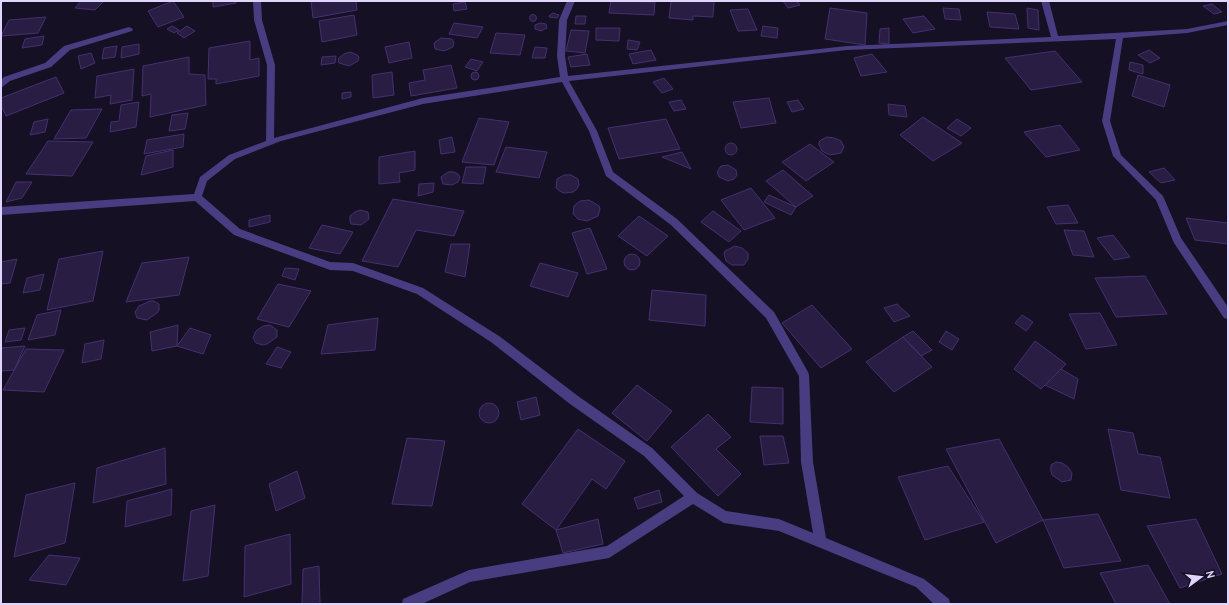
<svg xmlns="http://www.w3.org/2000/svg" width="1229" height="605" viewBox="0 0 1229 605" font-family="'PT Sans',sans-serif">
  <style>
    .building { fill: #2a1d44; stroke: #44306f }
    .lines { fill: none; stroke-linecap: round; stroke-linejoin: round }
    .minor { fill: #483d81; fill-rule: evenodd }
  </style>
  <rect width="100%" height="100%" fill="#161024"/>
  <!-- building -->
  <path class="building" d="M81,1H104L95,10L75,8Z
    M173,1L184,17L158,27L148,11Z
    M213,1H236V3L213,7Z
    M311,1H356L357,10L313,18Z
    M611,1L655,2L654,15L609,13Z
    M671,1H714L713,17L693,16V20L669,18Z
    M783,1H797L800,5L788,8Z
    M465,2L467,9L454,11L453,4Z
    M1212,4L1222,12L1214,14L1203,6Z
    M830,8L867,13L865,45L825,39Z
    M943,8L959,9L961,20L945,19Z
    M1027,8L1038,10L1039,30L1028,28Z
    M748,9L757,30L738,31L730,10Z
    M987,12L1015,14L1019,29L990,27Z
    M553,13L559,15L557,18L549,17L550,15Z
    M529.5 18a3.5 3.5 0 1 1 7 0a3.5 3.5 0 1 1-7 0Z
    M354,15L357,35L322,42L319,21Z
    M576,16H586L585,24H575Z
    M924,16L935,29L913,33L903,19Z
    M46,17L38,33L1,36L9,20Z
    M454,23L483,27L477,38L449,34Z
    M540,23L546,24L547,28L541,31L535,29V25Z
    M172,26L179,30L174,33L167,29Z
    M187,26L195,31L184,38L177,33Z
    M763,26L778,28L777,38L761,36Z
    M596,28H620L619,41L596,40Z
    M889,28V44L879,43L880,29Z
    M571,30L589,31L585,53L566,51Z
    M496,33L525,35L520,55L490,53Z
    M44,36L42,45L22,48L25,39Z
    M441,38L452,39L454,43L453,47L444,51L435,49L434,43Z
    M628,40L640,42L637,50L627,49Z
    M250,41V60L259,58V76L216,84V79H208L209,48Z
    M409,42L412,58L389,63L385,47Z
    M139,44V54L121,58L122,47Z
    M117,46L115,57L102,59L104,48Z
    M535,47L547,48L545,58H532Z
    M651,50L656,60L633,64L629,54Z
    M1149,50L1160,58L1150,63L1138,55Z
    M1055,51L1082,82L1031,90L1005,58Z
    M350,52L357,55L359,57L358,61L349,66L339,63L338,59L340,57L344,54Z
    M91,53L95,63L81,69L78,56Z
    M587,54L590,65L571,67L568,57Z
    M872,54L887,72L861,76L854,58Z
    M336,56L335,63L321,65L322,57Z
    M189,57V74L205,75L206,105L150,117L151,94L142,96L143,66Z
    M471,59L483,62L477,71L465,67Z
    M1130,62L1143,65V74L1129,70Z
    M451,65L457,88L411,96L409,83L425,80L423,70Z
    M134,69L132,100L110,104L111,95L95,98L97,76Z
    M471 76a4 4 0 1 1 8 0a4 4 0 1 1-8 0Z
    M392,72L394,95L373,98L372,75Z
    M1138,75L1170,85L1164,107L1132,96Z
    M56,77L64,93L6,116L1,105V98Z
    M664,78L673,89L662,93L653,82Z
    M351,92V97L342,99V93Z
    M769,98L776,123L741,128L733,102Z
    M681,100L686,109L674,111L669,102Z
    M798,100L804,109L792,112L787,102Z
    M139,102L136,127L110,132L111,122L119,121L121,105Z
    M888,104L905,106L907,117L889,115Z
    M102,109L86,138L54,139L71,110Z
    M188,113L185,129L169,131L172,115Z
    M923,117L962,143L933,161L900,135Z
    M479,118L509,122L494,165L462,162Z
    M48,119L45,132L30,135L34,122Z
    M666,119L680,149L619,159L608,128Z
    M957,119L971,128L961,136L947,128Z
    M1060,125L1080,150L1046,157L1024,132Z
    M184,134L183,147L144,154L147,140Z
    M452,137L455,152L441,154L439,140Z
    M827,137L834,138L841,141L844,147L841,153L830,155L822,151L819,145V142L821,140Z
    M48,141L93,142L72,176L26,174Z
    M725 149a6 6 0 1 1 12 0a6 6 0 1 1-12 0Z
    M810,144L834,162L806,181L782,162Z
    M506,147L547,152L539,178L496,172Z
    M173,150V167L141,175L146,156Z
    M415,151V170L399,173L400,182L379,184V157Z
    M682,152L691,169L662,157Z
    M728,165L736,170L737,175L734,179L728,181L719,177L717,172L721,166Z
    M466,167H486L483,184L462,183Z
    M1164,168L1175,180L1161,183L1149,172Z
    M783,170L813,196L796,207L766,181Z
    M448,172H454L458,174L460,177L458,182L452,185L443,184L441,177Z
    M564,175H571L578,179L579,185L576,190L573,192L565,193L561,192L556,188L557,179Z
    M16,182H32L22,198L6,202Z
    M434,183L433,192L418,196L419,184Z
    M751,188L775,218L744,230L721,200Z
    M769,195L796,207L791,215L764,202Z
    M393,199L464,211L454,236L416,230L398,267L362,261Z
    M589,200L599,206L600,209L598,216L587,221L578,219L573,214L574,206L580,201Z
    M1068,205L1078,223L1056,224L1047,207Z
    M360,210L368,212L369,219L361,225L351,224L350,221V216L355,212Z
    M713,211L741,231L729,242L701,222Z
    M270,215V222L249,227V220Z
    M639,216L668,236L647,256L618,236Z
    M1186,218L1228,223V244L1195,240Z
    M322,225L353,232L340,254L309,248Z
    M590,228L607,269L587,274L572,233Z
    M1064,230L1084,231L1094,257L1073,255Z
    M1113,235L1130,257L1114,260L1097,238Z
    M451,244H470L465,277L445,272Z
    M735,246L742,248L748,253V259L744,265H732L726,261L724,254L725,251Z
    M103,251L93,301L47,310L59,259Z
    M624 262a8 8 0 1 1 16 0a8 8 0 1 1-16 0Z
    M189,257L179,295L126,302L142,263Z
    M17,259L10,283L1,284V262Z
    M540,263L578,273L568,297L530,286Z
    M285,268L299,269L295,280L282,276Z
    M44,274L40,290L23,293L27,278Z
    M1145,276L1167,314L1116,317L1095,278Z
    M278,284L311,291L289,327L257,319Z
    M652,290L706,295L705,326L649,320Z
    M150,301H154L159,304V310L157,313L147,320L137,318L135,312L139,306Z
    M897,304L910,316L894,322L884,308Z
    M812,305L852,349L821,368L782,323Z
    M61,310L55,335L28,340L37,315Z
    M1100,313L1117,345L1086,349L1069,314Z
    M1022,315L1033,322L1026,331L1015,323Z
    M378,318L375,350L321,354L328,325Z
    M178,325L177,346L152,351L150,332Z
    M270,325L277,330V337L267,344L263,345L256,343L253,338L256,331L263,326Z
    M25,328L21,340L5,342L9,330Z
    M190,328L211,335L203,354L177,346Z
    M913,331L932,350L921,356L903,337Z
    M946,331L959,339L952,350L939,342Z
    M903,337L932,367L894,392L866,362Z
    M104,340L101,359L82,363L85,344Z
    M1035,341L1066,364L1041,389L1014,369Z
    M25,346L14,370L1,371V348Z
    M277,347L291,352L281,368L266,364Z
    M26,349L64,350L44,392L3,390Z
    M1061,369L1078,379L1074,399L1045,385Z
    M637,385L672,411L647,441L612,413Z
    M752,387L783,388V424L750,422Z
    M536,397L540,415L521,420L517,402Z
    M479 413a10 10 0 1 1 20 0a10 10 0 1 1-20 0Z
    M708,414L731,437L716,449L741,474L718,496L671,447Z
    M578,429L625,461L606,489L592,479L556,530L522,504Z
    M1108,429L1133,433L1138,454L1160,457L1170,498L1121,490Z
    M760,436H783L789,463L764,465Z
    M407,438L445,441L432,506L392,504Z
    M999,439L1043,520L996,543L946,449Z
    M165,448L166,484L93,503L97,468Z
    M1056,462L1062,463L1068,467L1072,473L1071,480L1062,482L1052,475L1051,471V465Z
    M948,466L984,522L925,540L898,477Z
    M297,471L305,498L276,511L269,484Z
    M75,483L65,543L14,557L26,495Z
    M172,489L171,515L125,527L127,501Z
    M659,490L662,502L638,509L634,498Z
    M215,505L208,576L183,581L191,511Z
    M1098,514L1121,561L1064,568L1043,520Z
    M598,519L603,544L563,553L556,530Z
    M1196,519L1222,574L1180,588L1147,526Z
    M290,534L291,584L244,597L245,546Z
    M49,555L80,558L66,585L29,580Z
    M1148,565L1170,604H1116L1100,573Z
    M319,566L320,604H302L303,569Z"/>
  <g class="lines">
    <!-- minor -->
    <path class="minor" d="M253,1H261L262,20L275,65L274,138L423,98L560,77L557,56L559,20L567,1H575L567,20L565,56L568,76L847,46L1051,37L1041,1H1049L1058,36L1187,29L1228,21V25L1187,33L1123,38L1110,121L1121,155L1163,196L1181,238L1228,307V319L1224,318L1174,243L1156,200L1113,156L1102,121L1116,39L847,50L569,81L597,131L613,172L677,219L774,312L808,372L809,375L813,462L826,538L924,579L949,599L950,604H934L916,587L779,531L724,523L693,504L609,558L470,582L422,604H402L403,599L469,570L607,546L684,496L644,456L570,404L491,342L417,294L353,271L330,270L234,235L195,201L1,215V207L194,194L200,177L229,155L266,141L267,65L254,20ZM562,82L589,131L606,176L671,225L766,318L799,376L801,462L813,533L779,519L726,511L697,493L652,448L578,396L499,336L423,288L353,263L330,262L240,229L202,196L207,181L235,159L281,141L423,104Z
      M129,27L133,29L132,31L70,50L51,67L10,81L1,88V80L4,77L45,63L64,46Z"/>
  </g>
  <!-- border -->
  <rect width="1229" height="605" fill="none" stroke="#dfd5fd" stroke-width="4"/>
  <!-- north arrow -->
  <g transform="translate(1201 577) rotate(75)" stroke="#161024" stroke-width="3" paint-order="stroke">
  <path d="M0-3L7 15L0 10L-7 15Z" fill="#dfd5fd"/>
  <text y="-6" font-size="11" font-weight="bold" text-anchor="middle" fill="#dfd5fd">N</text>
  </g>
</svg>
